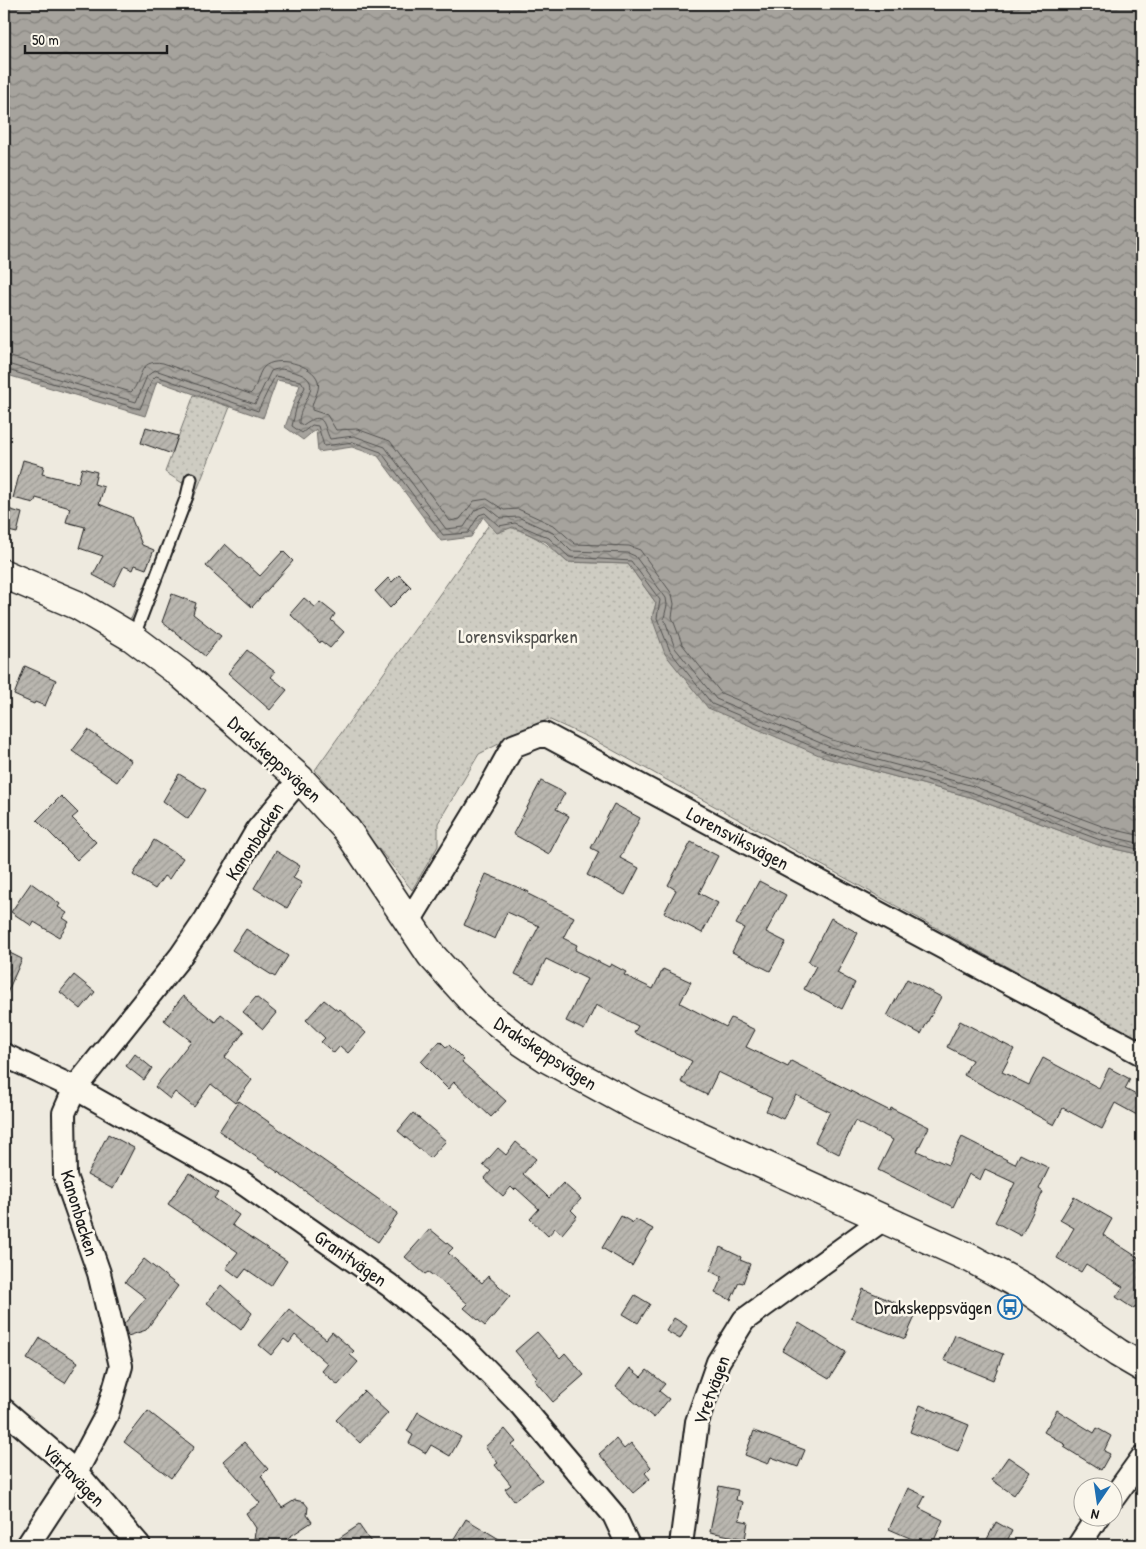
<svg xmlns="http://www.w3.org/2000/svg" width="1146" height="1549" viewBox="0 0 1146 1549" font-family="'Patrick Hand',sans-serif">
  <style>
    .park { fill: url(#park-dots); stroke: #75746f }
    .water { fill: url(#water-waves); stroke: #6f6d69 }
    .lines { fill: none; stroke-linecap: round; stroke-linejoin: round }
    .shore { stroke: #535250; stroke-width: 1 }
    .building { fill: url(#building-hatch); stroke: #1c1c1c }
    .lane-casing { stroke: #1c1c1c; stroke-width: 15 }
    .street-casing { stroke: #1c1c1c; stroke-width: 26 }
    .secondary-casing { stroke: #1c1c1c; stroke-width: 31 }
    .lane { stroke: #fbf7ec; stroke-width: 11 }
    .street { stroke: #fbf7ec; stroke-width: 22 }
    .secondary { stroke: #fbf7ec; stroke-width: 28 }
    .labels { text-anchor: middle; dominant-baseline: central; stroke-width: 5; stroke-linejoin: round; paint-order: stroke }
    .park-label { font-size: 19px; fill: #51514e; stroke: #fbf7ec }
    .street-label { font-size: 19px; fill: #1c1c1c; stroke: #fbf7ec }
    .poi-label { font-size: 19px; fill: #1c1c1c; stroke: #fbf7ec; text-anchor: end }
  </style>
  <defs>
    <pattern id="park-dots" width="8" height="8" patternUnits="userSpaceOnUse" patternTransform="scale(1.25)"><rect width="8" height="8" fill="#ceccc2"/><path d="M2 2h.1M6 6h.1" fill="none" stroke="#b0afa6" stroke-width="1.8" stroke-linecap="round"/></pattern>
    <pattern id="water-waves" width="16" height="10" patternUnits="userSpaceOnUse" patternTransform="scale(1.25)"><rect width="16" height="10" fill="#a6a39d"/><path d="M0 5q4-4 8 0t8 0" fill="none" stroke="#86847f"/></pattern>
    <pattern id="building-hatch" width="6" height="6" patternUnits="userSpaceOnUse" patternTransform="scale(1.25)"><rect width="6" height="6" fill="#b9b6af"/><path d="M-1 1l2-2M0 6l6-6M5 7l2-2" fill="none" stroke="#9e9c96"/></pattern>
  </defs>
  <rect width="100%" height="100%" fill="#eeeadf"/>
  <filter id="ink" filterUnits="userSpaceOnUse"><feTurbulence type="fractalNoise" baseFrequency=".02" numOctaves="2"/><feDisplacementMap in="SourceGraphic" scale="10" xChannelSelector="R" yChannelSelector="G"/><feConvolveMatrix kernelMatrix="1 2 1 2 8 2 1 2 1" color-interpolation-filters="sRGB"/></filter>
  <g filter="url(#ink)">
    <!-- park -->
    <path class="park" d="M194,395L230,407L137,641L125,633L187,486L165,472Z
      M490,523C525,529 541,538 567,562L628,564L656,603L652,618L826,758L970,797L1101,846L1142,855V1041L594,740L548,719L479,754L438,823V846L412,890L315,770Z"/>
    <!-- water -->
    <path class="water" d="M4,4H1142V855L1101,846L970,797L826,758L708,708L665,654L652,618L656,603L628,564L567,562L546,542L513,527L497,533L483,517L471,537L441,541L378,456L352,447L318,452L316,429L303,440L285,427L300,385L277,380L263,418L157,381L145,416L4,374Z"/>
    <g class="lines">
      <!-- shore -->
      <path class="shore" d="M4,355L131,392C143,381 137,358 163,363L250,394C258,388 257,374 264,367C276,355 313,364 318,381C321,392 311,400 312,410L327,415L336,430L357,429L390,441L450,521L460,519L474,501L487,499L504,510L518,509L555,526L575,544L629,546L640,550L672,594L674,604L672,617L682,644L721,693L832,740L975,779L1107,828L1142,836
        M4,363L136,402L147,376L155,370L255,404L271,371C279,367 286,370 294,372C329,381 298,403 299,423L303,425C325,409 323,425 330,439L354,436L385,447L446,529L464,527L475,510L486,506L501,518L518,517L553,533L571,551L628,553L635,556L666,598L667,605L664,618L675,648L716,699L830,747L973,786L1104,835L1142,844
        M4,369L140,409L152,380L156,376L258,411L275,376L301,381L305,387L297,405L292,426L302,433L312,425L318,426L324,446L353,442L381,452L443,535L468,533L479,515L485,513L499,526L515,523L549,538L569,557L631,561L660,600L657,618L670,651L712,704L828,753L971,792L1103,841L1142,850"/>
    </g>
    <!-- building -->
    <path class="building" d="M146,427L178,436L172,454L141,443Z
      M23,460L44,466L42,474L78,483L82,468L97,472L94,484L104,487L99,504L131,517L142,545L154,550L146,569L135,565L133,570L124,566L114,586L93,575L103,556L79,548L85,527L66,522L70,508L36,498L34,503L13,498Z
      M4,508L22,513L17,533L4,530Z
      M225,544L260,576L283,551L293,561L252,607L206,566Z
      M399,575L411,587L390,608L375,591L388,578L392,582Z
      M172,594L196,603L193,614L221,636L205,656L162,622Z
      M304,598L315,607L320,602L335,614L331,620L344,632L330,648L321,641L320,643L290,614Z
      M247,650L275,672L271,677L287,690L270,710L228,673Z
      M25,666L56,680L45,706L35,702L34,704L14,695Z
      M88,730L132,761L117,782L72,751Z
      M179,774L206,790L188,819L163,801Z
      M541,781L565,793L556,809L569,816L549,854L513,834Z
      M61,796L78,813L72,818L96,842L77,860L37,820Z
      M614,804L640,818L620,858L639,868L625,895L587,875L599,852L591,848Z
      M154,840L183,858L169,879L164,876L155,889L133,875Z
      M691,842L718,856L699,893L718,903L702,933L664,913L676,890L668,885Z
      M276,851L300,866L293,878L302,883L287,908L254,888Z
      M486,874L529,892L528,894L574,917L563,938L577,945L575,950L609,967L611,964L626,972L624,975L653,989L663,969L691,982L680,1003L726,1027L731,1018L755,1030L746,1047L788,1067L791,1061L890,1111L891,1108L929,1127L917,1151L948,1165L962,1137L1015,1164L1020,1154L1049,1168L1039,1189L1043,1192L1021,1236L995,1222L1015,1183L985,1169L980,1180L969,1174L953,1207L878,1170L893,1140L855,1121L839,1154L815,1142L830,1112L796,1095L783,1119L766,1111L772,1098L718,1072L707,1095L681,1082L692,1061L634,1033L638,1026L596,1005L584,1030L566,1021L587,979L546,959L534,983L515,974L539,926L507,912L495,939L464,925Z
      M759,881L786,895L766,932L786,942L770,971L732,952L744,928L736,924Z
      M31,883L60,904L58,907L67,913L63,918L69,922L59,937L34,922L32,926L11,912Z
      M831,918L858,933L837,973L855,983L842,1009L804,989L816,966L808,962Z
      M246,929L288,956L275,977L232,950Z
      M4,950L22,959L4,1000Z
      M74,975L95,992L81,1009L60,992Z
      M907,979L941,997L921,1034L887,1016Z
      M183,996L215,1022L221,1014L244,1032L225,1057L252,1080L235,1103L211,1084L194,1107L175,1092L170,1099L155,1087L191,1041L164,1020Z
      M256,997L276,1013L263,1029L243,1012Z
      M324,1000L338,1011L340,1009L366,1033L348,1053L340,1046L334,1053L321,1042L325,1038L306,1020Z
      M960,1021L1014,1049L1002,1072L1029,1085L1043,1058L1099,1088L1109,1068L1130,1079L1125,1089L1142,1098V1104L1137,1115L1115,1103L1102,1129L1063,1108L1054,1125L964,1075L972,1060L947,1047Z
      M440,1041L446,1047L449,1045L464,1060L462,1062L506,1101L491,1117L454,1082L448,1089L421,1062Z
      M135,1054L152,1068L144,1080L126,1066Z
      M239,1101L398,1213L378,1242L219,1131Z
      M413,1113L446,1141L430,1158L398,1131Z
      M108,1134L134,1148L113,1189L87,1175Z
      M516,1142L536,1159L523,1174L544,1193L549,1198L563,1183L581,1199L571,1210L577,1216L562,1234L555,1228L548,1236L530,1219L539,1209L516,1188L514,1190L511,1187L503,1196L484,1179L491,1171L483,1165L498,1148L506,1155Z
      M189,1173L218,1193L214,1198L239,1215L232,1225L287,1261L271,1286L246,1269L239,1278L226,1268L238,1252L168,1204Z
      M1074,1197L1112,1219L1103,1235L1142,1260V1296L1134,1309L1116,1297L1123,1287L1086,1264L1081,1272L1057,1258L1074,1228L1060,1220Z
      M621,1216L633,1223L635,1219L653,1229L632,1266L602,1248Z
      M430,1229L453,1248L448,1253L482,1283L488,1276L510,1296L485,1326L464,1308L468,1304L440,1280L428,1272L425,1274L405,1257Z
      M720,1247L741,1257L740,1260L750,1264L743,1283L739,1282L731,1300L715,1293L722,1277L710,1271Z
      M144,1259L178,1286L146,1330L128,1336L124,1324L146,1298L125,1282Z
      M221,1285L252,1313L241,1330L207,1303Z
      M863,1289L917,1312L905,1339L851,1318Z
      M635,1295L650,1304L638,1323L623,1314Z
      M289,1309L326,1339L332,1332L354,1351L350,1355L358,1362L338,1385L322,1371L328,1364L295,1335L289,1343L284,1339L271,1355L259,1345Z
      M674,1318L687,1326L680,1339L666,1331Z
      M799,1323L846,1352L829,1379L782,1351Z
      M537,1332L560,1358L565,1353L584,1375L553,1402L534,1380L537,1377L515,1351Z
      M955,1335L1003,1354L993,1380L944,1360Z
      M40,1338L78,1362L65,1383L27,1359Z
      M630,1368L641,1377L647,1370L665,1384L659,1391L669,1399L654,1418L616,1387Z
      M364,1391L388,1413L360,1443L336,1420Z
      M920,1405L969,1425L958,1451L910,1432Z
      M1057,1410L1094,1433L1097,1428L1111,1436L1104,1451L1110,1454L1101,1470L1064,1447L1066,1445L1044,1432Z
      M148,1411L194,1447L171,1478L124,1442Z
      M418,1412L461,1437L450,1456L431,1445L426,1453L409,1443L413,1435L407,1431Z
      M505,1429L516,1442L512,1445L542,1480L514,1501L505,1489L511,1485L495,1465L498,1463L485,1447Z
      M754,1431L805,1450L798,1467L771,1457L768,1464L745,1455Z
      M616,1439L624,1449L631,1443L651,1467L645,1473L650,1479L633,1493L599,1454Z
      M244,1442L268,1469L261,1476L282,1508L295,1500L304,1502L308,1507L307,1515L312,1522L277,1545H268L264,1539L254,1538L256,1528L246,1513L260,1503L223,1461Z
      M1008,1457L1030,1472L1014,1495L992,1480Z
      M719,1486L738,1490L736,1500L743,1502L739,1520L748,1522L745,1539L710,1532Z
      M908,1488L925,1496L919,1508L943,1520L932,1545H909L912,1539L889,1529Z
      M466,1519L509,1545H450Z
      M996,1522L1012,1531L1005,1545H984Z
      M359,1525L373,1545H329Z"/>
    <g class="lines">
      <defs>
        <path id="lane" d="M133,638L187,496L191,479"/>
        <path id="street" d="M408,923L486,795L513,746L544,734L1142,1054
          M4,1055L75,1088L240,1181L389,1285L459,1342L520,1404L614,1515L628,1545
          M4,1410L76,1472L139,1545
          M1114,1497L1142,1458
          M28,1545L76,1472L107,1414L121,1366L99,1273L65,1176L64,1113L75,1088L180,957L206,919L258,829L300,779
          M681,1545L697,1422L718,1362L744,1320L882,1220
          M1079,1545L1098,1516"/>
        <path id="secondary" d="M4,574L77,605L133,638L182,675L300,779L347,830L431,955L477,1006L521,1041L548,1059L636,1107L972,1259L1025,1288L1118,1353L1142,1367"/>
      </defs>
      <!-- lane casing -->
      <use href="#lane" class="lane-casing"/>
      <!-- street casing -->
      <use href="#street" class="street-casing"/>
      <!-- secondary casing -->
      <use href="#secondary" class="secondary-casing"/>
      <!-- lane -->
      <use href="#lane" class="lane"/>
      <!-- street -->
      <use href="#street" class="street"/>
      <!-- secondary -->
      <use href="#secondary" class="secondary"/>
    </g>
  </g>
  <!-- icons -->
  <defs>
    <symbol id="bus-ring" viewBox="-11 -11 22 22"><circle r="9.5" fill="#fbf7ec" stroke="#1f6fb2" stroke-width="1.5"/><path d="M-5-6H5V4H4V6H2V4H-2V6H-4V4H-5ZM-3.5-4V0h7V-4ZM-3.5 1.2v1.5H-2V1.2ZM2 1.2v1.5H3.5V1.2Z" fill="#1f6fb2"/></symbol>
  </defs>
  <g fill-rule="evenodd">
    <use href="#bus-ring" x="996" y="1293" width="28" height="28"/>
  </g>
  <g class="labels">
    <!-- park labels -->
    <g class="park-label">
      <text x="518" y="636">Lorensviksparken</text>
    </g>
    <!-- street labels -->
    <g class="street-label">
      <text transform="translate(275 759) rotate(42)">Drakskeppsvägen</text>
      <text transform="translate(738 838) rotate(28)">Lorensviksvägen</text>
      <text transform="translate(254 841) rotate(-57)">Kanonbacken</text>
      <text transform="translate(546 1053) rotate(33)">Drakskeppsvägen</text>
      <text transform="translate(80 1213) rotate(73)">Kanonbacken</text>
      <text transform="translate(351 1258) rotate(35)">Granitvägen</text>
      <text transform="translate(711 1390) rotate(-70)">Vretvägen</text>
      <text transform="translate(74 1475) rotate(45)">Värtavägen</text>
    </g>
    <!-- poi labels -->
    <g class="poi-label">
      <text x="992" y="1307">Drakskeppsvägen</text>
    </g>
  </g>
  <!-- margin -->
  <rect width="1146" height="1549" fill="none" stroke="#fbf7ec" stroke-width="20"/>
  <rect x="10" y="10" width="1126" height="1529" fill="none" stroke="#1c1c1c" stroke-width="2" filter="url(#ink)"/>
  <!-- north arrow -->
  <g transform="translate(1098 1502) rotate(193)"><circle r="24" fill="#fbf7ec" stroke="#a29f99"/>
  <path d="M0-4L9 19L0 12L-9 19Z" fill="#1f6fb2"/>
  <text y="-8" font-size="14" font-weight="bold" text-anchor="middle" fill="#1c1c1c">N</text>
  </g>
  <!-- scale -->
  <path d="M25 45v8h142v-8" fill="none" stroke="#1c1c1c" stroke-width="2.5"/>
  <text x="32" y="45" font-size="15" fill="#1c1c1c" stroke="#fbf7ec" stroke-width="4" paint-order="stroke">50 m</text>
</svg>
